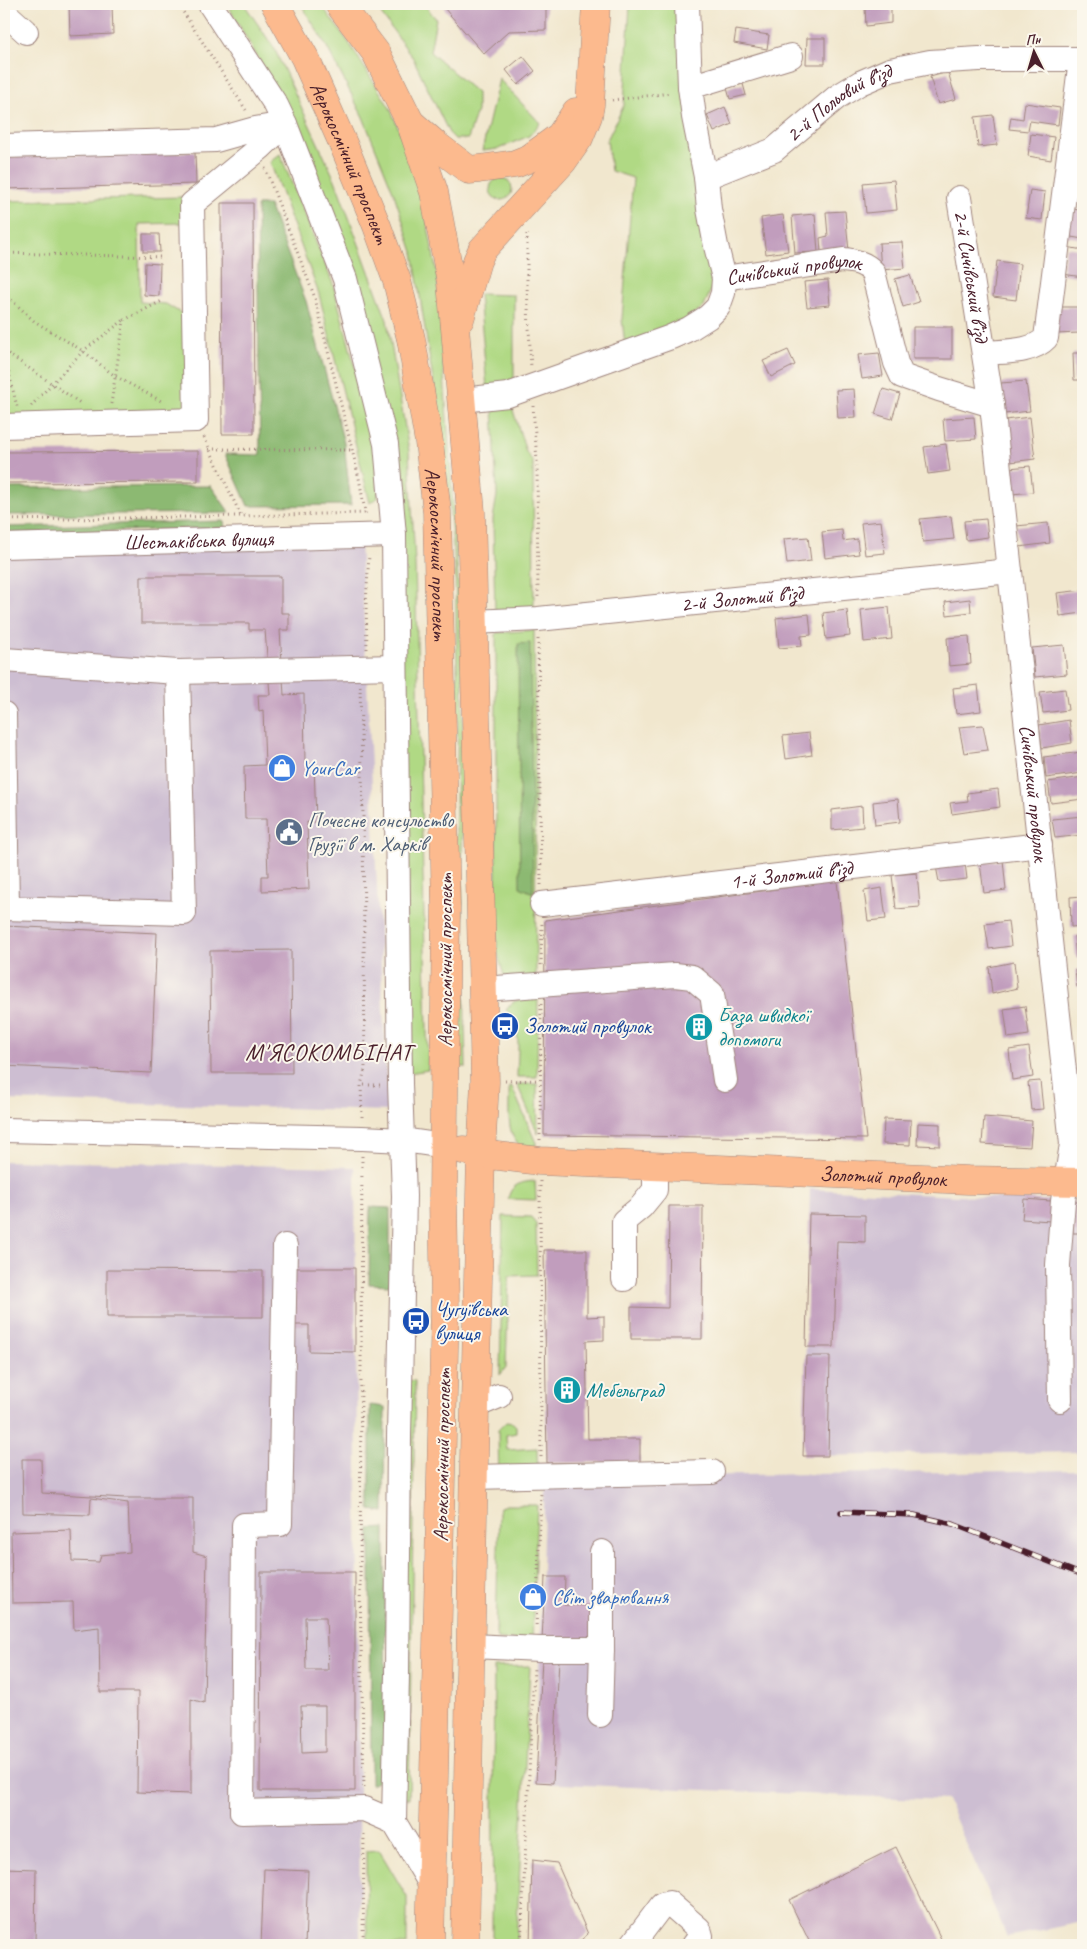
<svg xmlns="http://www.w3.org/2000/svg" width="1087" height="1949" viewBox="0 0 1087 1949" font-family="Caveat,sans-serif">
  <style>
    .industrial { fill: #cdbed2 }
    .green { fill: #b0d984; stroke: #7d7c58 }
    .forest { fill: #8cb972; stroke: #6b6c4e }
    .building { fill: #c19dbd; fill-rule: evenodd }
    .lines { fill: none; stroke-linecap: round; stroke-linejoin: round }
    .minor-casing { stroke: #9e837c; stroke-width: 26 }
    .major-casing { stroke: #9e837c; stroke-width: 29 }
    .path { stroke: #9e837c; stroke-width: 3; stroke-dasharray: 1 4; stroke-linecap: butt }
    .minor { stroke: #fff; stroke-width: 24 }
    .major { stroke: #fcba8e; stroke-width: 28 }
    .rail-casing { stroke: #4a1f2b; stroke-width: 5.5 }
    .rail { stroke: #fbf7ec; stroke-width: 4; stroke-dasharray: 11; stroke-linecap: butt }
    .labels { text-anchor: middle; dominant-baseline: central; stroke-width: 4; stroke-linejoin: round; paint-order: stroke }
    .street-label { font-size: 21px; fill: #4a1f2b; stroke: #fbf7ec }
    .shop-label { font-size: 21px; fill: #366cbe; stroke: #fbf7ec; text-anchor: start }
    .service-label { font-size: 21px; fill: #4e5e75; stroke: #fbf7ec; text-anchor: start }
    .culture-label { font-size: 21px; fill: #0d838f; stroke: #fbf7ec; text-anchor: start }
    .transit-label { font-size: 21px; fill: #164399; stroke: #fbf7ec; text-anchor: start }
    .quarter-label { font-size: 24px; letter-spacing: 1px; fill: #4a1f2b; stroke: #fbf7ec }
  </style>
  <rect width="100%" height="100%" fill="#fbf7ec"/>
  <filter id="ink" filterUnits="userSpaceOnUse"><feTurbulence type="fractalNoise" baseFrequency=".02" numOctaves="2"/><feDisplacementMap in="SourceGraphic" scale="10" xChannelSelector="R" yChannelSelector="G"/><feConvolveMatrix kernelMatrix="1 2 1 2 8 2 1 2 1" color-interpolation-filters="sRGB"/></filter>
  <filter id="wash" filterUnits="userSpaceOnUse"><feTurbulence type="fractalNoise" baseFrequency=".0096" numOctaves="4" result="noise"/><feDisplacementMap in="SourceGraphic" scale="20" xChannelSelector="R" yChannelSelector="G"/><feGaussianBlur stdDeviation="1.12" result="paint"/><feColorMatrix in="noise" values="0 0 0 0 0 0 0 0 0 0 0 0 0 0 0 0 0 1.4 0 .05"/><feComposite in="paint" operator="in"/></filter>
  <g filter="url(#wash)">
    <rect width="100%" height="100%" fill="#f1e7ce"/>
    <!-- industrial -->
    <path class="industrial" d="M360,541L388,1111L4,1100V556Z
      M4,1161L355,1167L360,1945H4Z
      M810,1189L1083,1202V1452L803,1456Z
      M1083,1470V1922L1007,1937L947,1800L535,1783L545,1478Z"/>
    <!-- green -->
    <path class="green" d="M227,4H244L274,48L335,180L387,320L409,451L415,562L428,1070L409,1073L393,443L285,105Z
      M301,4H320L322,6L349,43L390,108L419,179L437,274L459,593L463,688L462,889L466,1067H458L456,818L458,711L455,568L448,490L438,412L413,252L394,194L363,117L327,47Z
      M374,4H424L436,19L430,52L477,93V111L468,139H455L449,133L413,58Z
      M630,4H678L715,279L704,307L676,326L625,346L622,319L633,178L611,171L607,140L624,105Z
      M499,79L540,123L529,136L498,149L482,151Z
      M280,154L333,284L378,454V497L370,503L319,294L270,162Z
      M490 189a11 11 0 1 1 22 0a11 11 0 1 1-22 0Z
      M186,197L187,223L139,224L140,302L166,304L187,317L188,410L4,419V201Z
      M479,294L514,295V381L511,384L487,388Z
      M493,407H512L526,452L533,462L534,613L495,614L493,519L497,495Z
      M534,630L536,981L504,976L497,951L496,891V633Z
      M538,993L537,1077H517C517,1058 523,1021 506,1010L513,1002Z
      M517,1084H537L538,1134Z
      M509,1087H512L536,1143L535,1151C532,1150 526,1150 523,1148C504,1137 510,1105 509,1087Z
      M535,1181L536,1200L508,1199C511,1184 521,1182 535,1181Z
      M503,1216L531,1217L536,1223L537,1275L509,1276L506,1367L500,1375Z
      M405,1380L415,1381L409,1799L401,1797Z
      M506,1422L513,1423L516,1426V1433L506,1435L507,1450L537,1448L538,1489L508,1490L499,1484L498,1430Z
      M506,1505H537L532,1643L497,1638L496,1633L499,1511L500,1507Z
      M530,1666L516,1943L514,1945H500L492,1936L494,1667Z
      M379,1850L407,1897V1945H367L366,1851Z"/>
    <!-- forest -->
    <path class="forest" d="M257,205H269L306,301L344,443L351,505L248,506L225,454L260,455Z
      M211,486L230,513L4,515V488Z
      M224,521L225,528L4,534V527Z
      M530,643L533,893L520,887L518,644Z
      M370,1207L390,1208V1285L369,1284Z
      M370,1405L385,1407L384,1512L370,1510Z
      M385,1528L386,1771L381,1780L371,1785L370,1529Z"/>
    <g id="blocks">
      <!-- building -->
      <path class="building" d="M69,4H112L113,34L70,36Z
        M449,4H546V30L509,31L484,54L444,8Z
        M891,6V23L866,26L865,8Z
        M736,30L769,35L767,49L734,43Z
        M807,38H825V64H806Z
        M523,56L535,71L518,85L506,70Z
        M948,72L956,99L938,104L930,77Z
        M743,84L746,95L730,99L727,88Z
        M1025,103L1060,108L1058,125L1030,121L1028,131L1009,129L1011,117L1023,119Z
        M725,107L732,124L714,132L707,115Z
        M993,115L997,145L978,147L975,117Z
        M1031,134L1054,137L1051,160L1028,156Z
        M195,152L196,184L4,189V157Z
        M1074,167L1083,169V189L1071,187Z
        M894,180L897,210L866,213L863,183Z
        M1030,190L1045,192L1042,220L1026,218Z
        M221,203H253L254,434H222Z
        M1069,208L1083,211V239L1065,236Z
        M845,211L849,251L821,253L820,238L828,236L826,212Z
        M815,214L818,252L795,253L792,216Z
        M783,215L788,251L766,254L761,218Z
        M143,234H159L160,252H143Z
        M902,242L905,268L881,270L879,243Z
        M1066,247L1083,250V277L1062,274Z
        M997,261L1020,264L1016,300L993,297Z
        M145,263L160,264L159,296L144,295Z
        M910,275L919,302L903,307L895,279Z
        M828,280L830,305L807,307L804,282Z
        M1054,307H1079L1080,333L1055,334Z
        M913,327H952V359H913Z
        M788,350L795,365L771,377L763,361Z
        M879,353L883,376L862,379L858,355Z
        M1073,353H1083V380H1074Z
        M1026,381L1030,411L1004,414L1001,383Z
        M854,389L856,417L838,418L836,390Z
        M883,389L900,394L892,419L875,414Z
        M974,417L976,439L945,441L943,419Z
        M1030,417L1035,459L1010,462L1005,420Z
        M946,444L950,471L928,474L924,447Z
        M198,451V482L4,483V452Z
        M1030,466L1033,492L1012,494L1009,468Z
        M951,516L954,539L923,542L920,519Z
        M986,519L988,537L966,540L964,521Z
        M881,521L885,553L865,555L861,523Z
        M1048,523L1050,543L1019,547L1016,526Z
        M842,530L843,541L857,539L859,554L825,558L822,532Z
        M808,537L811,561L787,564L784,539Z
        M141,576H281V613H289V630H280L284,695L304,694L305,764H314L316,822H307L309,889L262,891V876H268L266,819H245L244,766L265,765L263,710L259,711L258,695H270L265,630H249V623H141Z
        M1083,590V613L1060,616L1057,593Z
        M970,599L971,612L947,615L945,602Z
        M889,607L892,639L864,642L861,610Z
        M847,610L850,636L826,639L823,613Z
        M809,614L811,635L801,636L802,646L779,648L776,618Z
        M969,636L971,664L949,666L947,638Z
        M1064,645L1067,674L1035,677L1032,648Z
        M978,685L981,711L956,714L953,688Z
        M1065,689L1068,710L1043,713L1040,692Z
        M1069,720L1072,743L1042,748L1039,725Z
        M983,725L988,750L964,753L959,727Z
        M809,733L812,755L786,759L783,736Z
        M1081,752L1083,773L1046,778L1044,757Z
        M1083,777V799L1051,803L1048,782Z
        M998,789L1000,807L952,814L950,803L968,801L967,793Z
        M898,799L900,822L875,825L873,802Z
        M862,806L863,827L832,830V810Z
        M1083,816V835L1055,838L1052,819Z
        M1003,860L1006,890L984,893L980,863Z
        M965,863L967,879L939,882L936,866Z
        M917,873L920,907L896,909L892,875Z
        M837,881L866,1139L544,1135L545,920Z
        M882,888L886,919L868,921L864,891Z
        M1083,896V926L1071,927L1070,897Z
        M1008,921L1011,946L989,949L985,924Z
        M4,926L157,933L151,1073L4,1066Z
        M1083,935V957L1076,958L1074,936Z
        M291,950L292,1073H211L210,951Z
        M1014,962L1017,988L992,994L989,967Z
        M1083,969V986L1077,987L1075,970Z
        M1025,1006L1029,1035L1008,1038L1004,1009Z
        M1029,1047L1033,1077L1012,1080L1009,1050Z
        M1040,1081L1043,1109L1031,1110L1028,1082Z
        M984,1117L1032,1121L1030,1147L982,1144Z
        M884,1119L911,1120L910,1145L883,1144Z
        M918,1123L940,1124V1146L917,1145Z
        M1024,1199L1051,1201L1050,1221L1022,1219Z
        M1074,1202H1083V1233H1073Z
        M669,1206H703L702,1339H631V1307L668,1308Z
        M809,1214L865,1215V1242L837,1241L834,1347H806Z
        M544,1250H587V1317L604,1316V1340L586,1341L588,1439H640V1462L547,1463Z
        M291,1268H355V1352L309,1351V1325H290Z
        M107,1270L263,1271V1317H107Z
        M806,1356H830L828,1456H803Z
        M22,1459H41L42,1493L125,1498H193V1552L207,1556L204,1703L191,1699V1794L137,1792L138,1692H100L99,1627L74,1630L73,1602L12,1603L11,1532L71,1530L72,1561L99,1562L101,1555L130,1552L128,1503L91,1498L90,1515L23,1513Z
        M261,1572H355V1791H260ZM305,1617H326L328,1670H306ZM301,1706H325V1752L302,1753Z
        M545,1577H565L564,1605L595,1606L594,1643L542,1641Z
        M542,1658L559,1659L553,1783L536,1782Z
        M896,1847L944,1945H811L789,1900Z
        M532,1860L557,1863L588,1934L575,1945H530Z
        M4,1868L36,1869L35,1945H4Z
        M264,1869L308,1871L305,1945H261Z"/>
    </g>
  </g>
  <g filter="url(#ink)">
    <use href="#blocks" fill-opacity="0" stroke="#9e837c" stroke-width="1"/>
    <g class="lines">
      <defs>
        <g id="minor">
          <path d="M210,4L276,105L285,124L345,279L386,444L394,535L400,1084L404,1196L399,1436L397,1674L394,1822L432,1886"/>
          <path d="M687,4L690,87"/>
          <path d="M4,12L26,32"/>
          <path d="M4,146L216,140L255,129L285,124L260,148L192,204L196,420L4,426"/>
          <path id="s1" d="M706,177L774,150L837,97L860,83L890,70L930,62L979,59H1083"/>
          <path id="s2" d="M959,198L992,405L1072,1144L1063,1201L1058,1265L1060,1400"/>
          <path id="s3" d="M724,278L843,260C855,261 865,263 873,272L896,363L902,376L939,389L992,405"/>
          <path d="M984,353C1004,351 1032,353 1046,338L1081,59"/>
          <path d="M462,400L508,395L671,337L689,329L708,317L718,307L723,293L724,278L716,246L709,209L706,177L694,117L690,87L791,56"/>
          <path id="s4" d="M4,546L394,535"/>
          <path id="s5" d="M473,622L538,619L1010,571"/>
          <path d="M4,660L178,672"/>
          <path d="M4,714L7,908"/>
          <path id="s6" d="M542,904L1040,845"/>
          <path d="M4,908L184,913L178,672L395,667"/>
          <path d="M483,989L675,975L692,977L712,994L725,1080"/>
          <path d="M4,1130L362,1138L403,1140L444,1146"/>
          <path d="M285,1246L280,1524L244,1525L242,1812L364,1809L394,1822"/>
          <path d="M624,1279V1221L641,1207L655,1190V1165"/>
          <path d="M475,1406L499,1396"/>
          <path d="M473,1477L712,1472"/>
          <path d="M471,1646L540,1649H602V1552"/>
          <path d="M600,1715L602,1649"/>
          <path d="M632,1945L662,1905L669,1903L699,1929L701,1936L694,1945"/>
        </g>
        <g id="major">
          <path id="s7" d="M275,4L305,58L344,146L377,226L397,281L411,339L429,442L437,512L446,908L443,1199L445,1307L430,1945"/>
          <path d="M339,4L376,53L411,124L434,192L451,282L471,512L485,1082L481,1154L475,1406L465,1945"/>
          <path d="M412,124L436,145L469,170L479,169L515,164L530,158L560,136L576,112"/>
          <path d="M460,319L477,261L482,250L563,161L579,138L588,116L590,105L596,4"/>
          <path id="s8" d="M463,1150L481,1154L540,1161L968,1180L1083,1182"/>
        </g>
      </defs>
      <!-- minor casing -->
      <use href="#minor" class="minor-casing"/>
      <!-- major casing -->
      <use href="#major" class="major-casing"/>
      <!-- path -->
      <path class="path" d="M178,4L246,110
        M612,100L671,93
        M265,168L315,298L359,478L366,517
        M527,234V287L531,368
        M4,253L163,257
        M4,293L34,321L83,351L115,376L161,401
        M4,351L80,403
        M4,352L17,407
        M111,404L124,320L164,300
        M31,406L83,351L124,320
        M533,406L537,461L538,600
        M204,437L241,516L365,513
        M209,449L352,450
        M4,520L241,516
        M538,639L541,885
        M367,649L366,604L369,555
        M360,686L363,815L365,1069L361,1085
        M541,965L542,924
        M505,1081L540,1080
        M362,1117L361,1085H381
        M540,1140L541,1004
        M362,1156L360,1588L364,1790
        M540,1181L541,1457
        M536,1630L541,1493
        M363,1945L364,1831
        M521,1945L534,1668"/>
      <!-- minor -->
      <use href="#minor" class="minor"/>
      <!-- major -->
      <use href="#major" class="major"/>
      <defs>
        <path id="rail" d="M841,1512L914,1515L953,1524L1083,1575"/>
      </defs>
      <!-- rail casing -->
      <use href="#rail" class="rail-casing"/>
      <!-- rail -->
      <use href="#rail" class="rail"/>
    </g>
  </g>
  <!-- icons -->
  <defs>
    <symbol id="shop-disc" viewBox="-11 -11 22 22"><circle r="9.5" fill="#3f7fe0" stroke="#fbf7ec"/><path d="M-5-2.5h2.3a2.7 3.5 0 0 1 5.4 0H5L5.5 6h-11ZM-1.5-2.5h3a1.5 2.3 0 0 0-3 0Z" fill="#fff"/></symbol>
    <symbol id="civic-disc" viewBox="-11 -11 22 22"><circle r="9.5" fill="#5c6f8a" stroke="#fbf7ec"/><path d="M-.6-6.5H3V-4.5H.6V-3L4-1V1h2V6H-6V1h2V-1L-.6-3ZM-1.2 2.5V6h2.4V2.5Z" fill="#fff"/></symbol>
    <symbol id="bus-disc" viewBox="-11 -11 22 22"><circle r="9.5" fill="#1a4fb4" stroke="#fbf7ec"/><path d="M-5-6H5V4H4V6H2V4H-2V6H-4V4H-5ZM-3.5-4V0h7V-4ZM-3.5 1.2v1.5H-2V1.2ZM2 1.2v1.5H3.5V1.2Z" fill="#fff"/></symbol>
    <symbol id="building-disc" viewBox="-11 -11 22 22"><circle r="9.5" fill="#0f9aa8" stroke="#fbf7ec"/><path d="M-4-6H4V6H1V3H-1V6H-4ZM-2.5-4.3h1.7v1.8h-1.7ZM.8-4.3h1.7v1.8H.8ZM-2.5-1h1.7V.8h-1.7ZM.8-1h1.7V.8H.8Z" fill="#fff"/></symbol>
  </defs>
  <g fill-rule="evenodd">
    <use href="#shop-disc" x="266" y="752" width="32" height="32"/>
    <use href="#civic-disc" x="273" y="816" width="32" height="32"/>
    <use href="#bus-disc" x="489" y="1010" width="32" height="32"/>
    <use href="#building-disc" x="683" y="1011" width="32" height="32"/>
    <use href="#bus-disc" x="400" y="1305" width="32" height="32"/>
    <use href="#building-disc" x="551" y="1374" width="32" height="32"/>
    <use href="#shop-disc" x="517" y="1581" width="32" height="32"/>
  </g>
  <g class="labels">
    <!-- street labels -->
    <g class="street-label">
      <text stroke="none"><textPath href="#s1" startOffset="154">2-й Польовий в’їзд</textPath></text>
      <text stroke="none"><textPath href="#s7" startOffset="176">Аерокосмічний проспект</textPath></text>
      <text stroke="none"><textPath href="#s2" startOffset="79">2-й Сичівський в’їзд</textPath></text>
      <text stroke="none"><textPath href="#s3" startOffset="71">Сичівський провулок</textPath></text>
      <text stroke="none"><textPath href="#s4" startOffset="195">Шестаківська вулиця</textPath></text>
      <text stroke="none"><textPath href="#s7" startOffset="580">Аерокосмічний проспект</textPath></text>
      <text stroke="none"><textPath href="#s5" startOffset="270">2-й Золотий в’їзд</textPath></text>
      <text stroke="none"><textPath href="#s2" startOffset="600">Сичівський провулок</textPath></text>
      <text stroke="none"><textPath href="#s6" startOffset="251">1-й Золотий в’їзд</textPath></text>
      <text transform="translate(445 960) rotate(-90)">Аерокосмічний проспект</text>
      <text stroke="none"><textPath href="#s8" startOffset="421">Золотий провулок</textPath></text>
      <text transform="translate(442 1455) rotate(-89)">Аерокосмічний проспект</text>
    </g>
    <!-- shop labels -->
    <g class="shop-label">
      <text x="301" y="768">YourCar</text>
      <text x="552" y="1597">Світ зварювання</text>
    </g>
    <!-- service labels -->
    <g class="service-label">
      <text x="308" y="820">Почесне консульство<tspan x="308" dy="24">Грузії в м. Харків</tspan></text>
    </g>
    <!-- culture labels -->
    <g class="culture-label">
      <text x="718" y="1015">База швидкої<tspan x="718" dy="24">допомоги</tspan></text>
      <text x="586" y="1390">Мебельград</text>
    </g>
    <!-- transit labels -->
    <g class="transit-label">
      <text x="524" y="1026">Золотий провулок</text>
      <text x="435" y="1309">Чугуївська<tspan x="435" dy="24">вулиця</tspan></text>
    </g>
    <!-- quarter labels -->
    <g class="quarter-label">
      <text x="329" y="1052">М'ЯСОКОМБІНАТ</text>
    </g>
  </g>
  <!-- margin -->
  <rect width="1087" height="1949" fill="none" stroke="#fbf7ec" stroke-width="20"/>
  <!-- north arrow -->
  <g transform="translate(1034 52) rotate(355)" stroke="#fbf7ec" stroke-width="4" paint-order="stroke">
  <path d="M0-4L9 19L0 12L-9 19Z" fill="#4a1f2b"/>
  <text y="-8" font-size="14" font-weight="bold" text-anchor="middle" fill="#4a1f2b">Пн</text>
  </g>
</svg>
